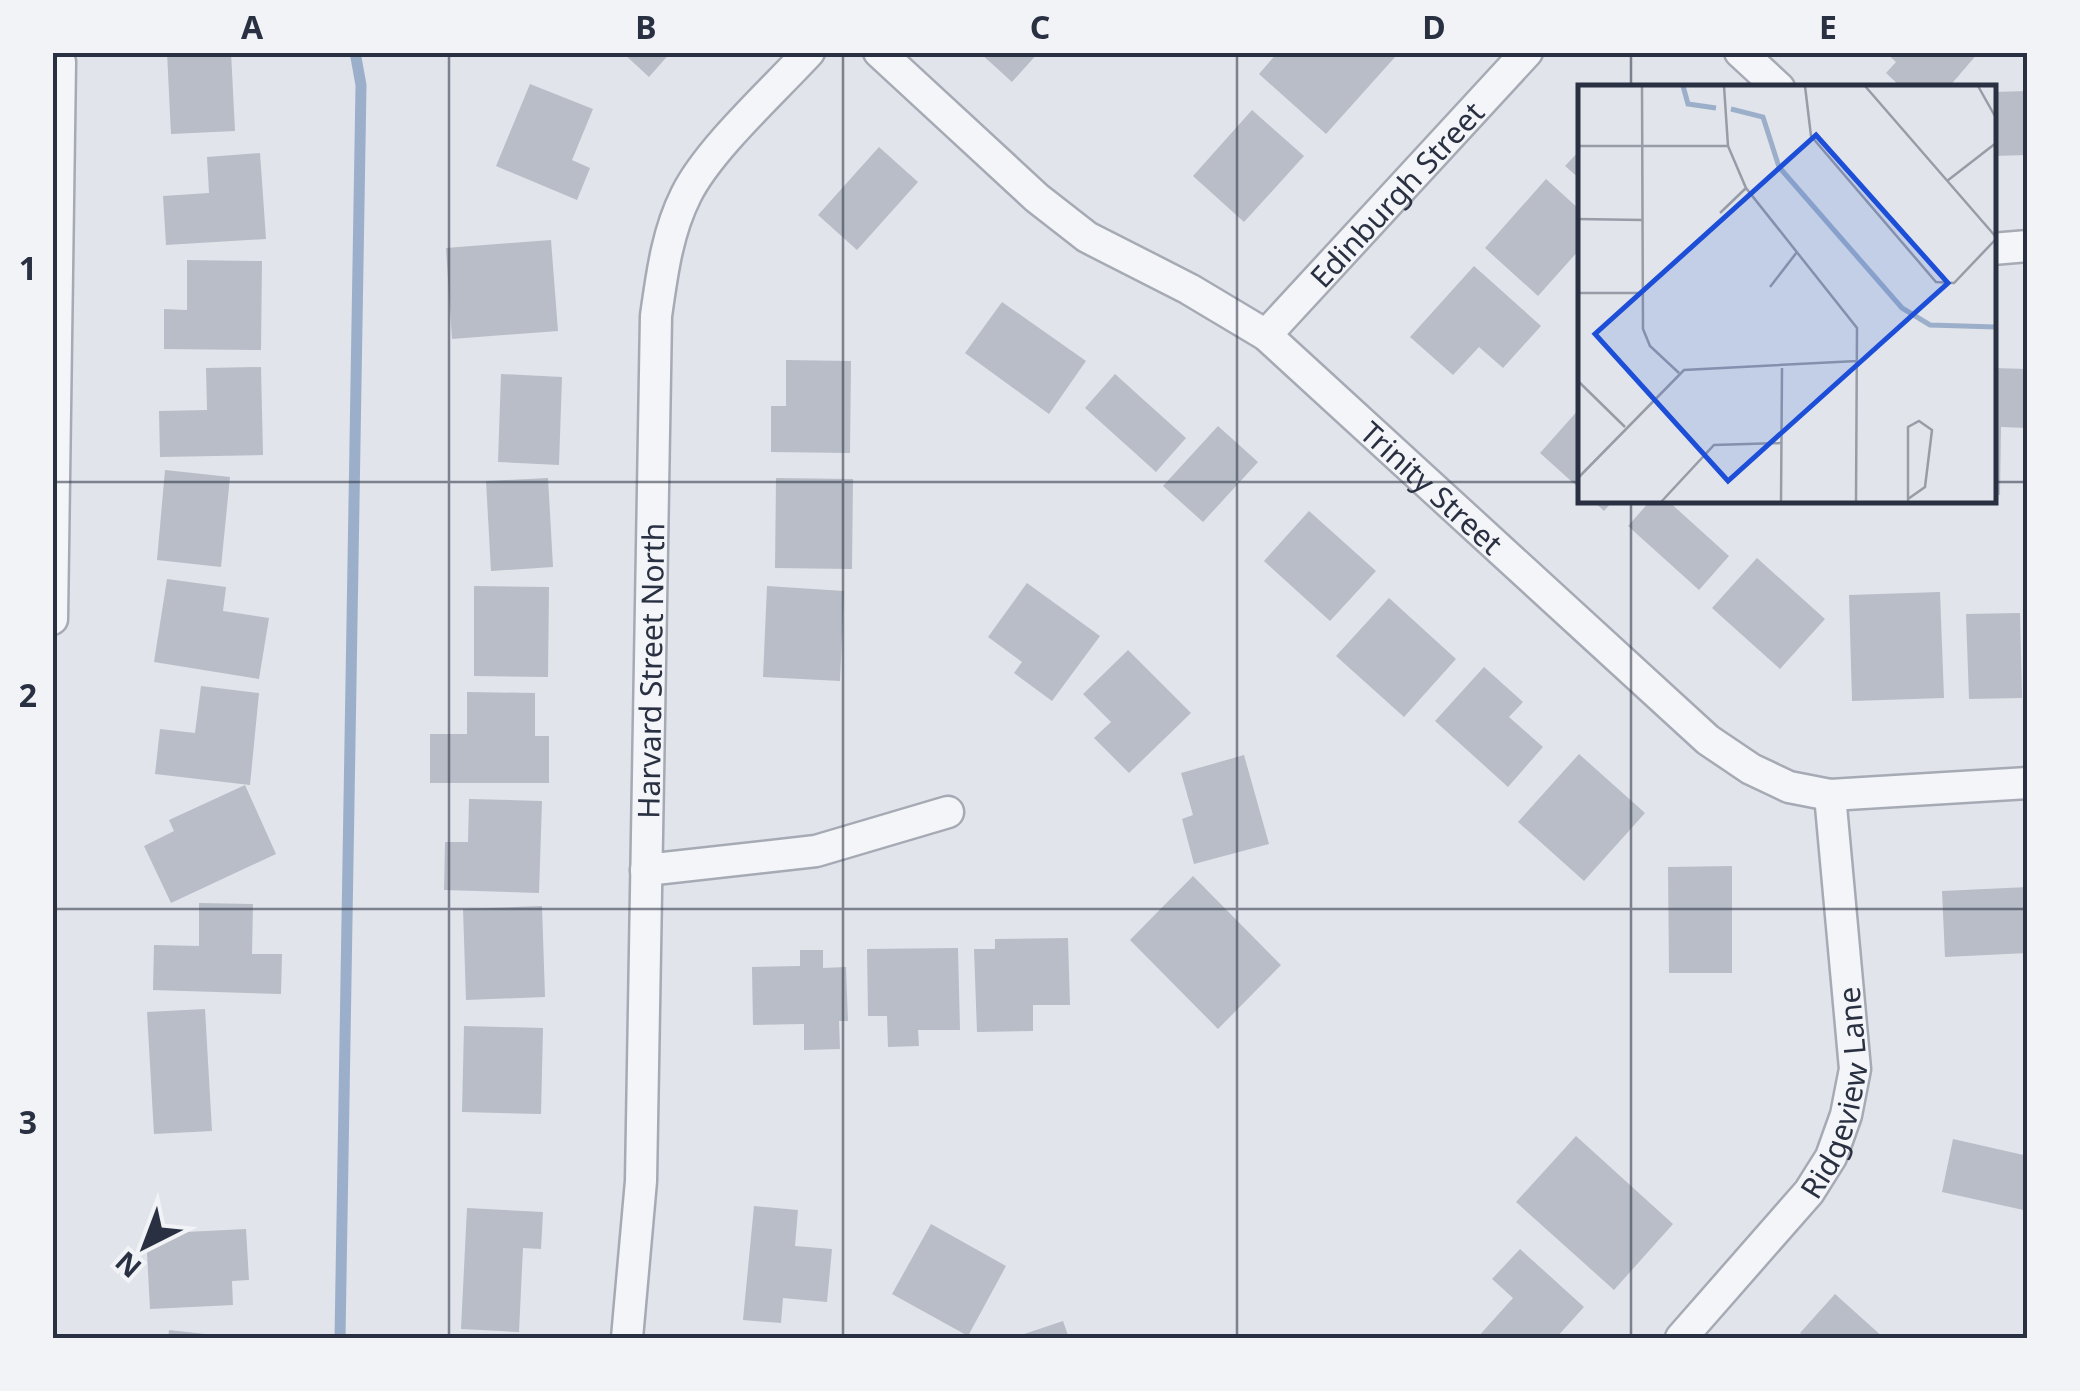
<svg xmlns="http://www.w3.org/2000/svg" width="2080" height="1391" viewBox="0 0 2080 1391" font-family="'Noto Sans',sans-serif">
  <style>
    .lines { fill: none; stroke-linecap: round; stroke-linejoin: round }
    .stream { stroke: #9cafca; stroke-width: 11 }
    .building { fill: #b8bdc7 }
    .street-casing { stroke: #a6aab4; stroke-width: 35 }
    .street { stroke: #f4f5f8; stroke-width: 30 }
    .grid { fill: none; stroke: #293042; stroke-width: 2.5; stroke-opacity: 0.55 }
    .labels { text-anchor: middle; dominant-baseline: central; stroke-width: 9; stroke-linejoin: round; paint-order: stroke }
    .street-label { font-size: 30px; fill: #293042; stroke: #f1f3f7 }
    .inset-river { fill: none; stroke: #9cafca; stroke-width: 5 }
    .inset-road { fill: none; stroke: #979ca7; stroke-width: 2.5 }
    .view { fill: #1d4ed8; fill-opacity: 0.15; stroke: #1d4ed8; stroke-width: 5 }
    .inset-edge { fill: none; stroke: #293042; stroke-width: 5 }
    .neatline { fill: none; stroke: #293042; stroke-width: 4 }
    .grid-label { font-size: 32px; text-anchor: middle; font-weight: bold; fill: #293042 }
  </style>
  <rect width="100%" height="100%" fill="#e1e4ea"/>
  <g class="lines">
    <!-- stream -->
    <path class="stream" d="M340,1338L361,85L355,52"/>
  </g>
  <!-- building -->
  <path class="building" d="M167,52H231L235,131L171,134Z
    M622,52H671L649,77Z
    M979,52H1039L1012,82Z
    M1278,52H1392L1396,56L1326,134L1259,74Z
    M1885,52H1979L1948,88H1902L1886,73L1896,62Z
    M530,84L593,109L572,160L590,168L577,200L496,166Z
    M2028,91V155L1992,156V92Z
    M1252,110L1304,156L1244,222L1193,176Z
    M879,147L918,182L857,250L818,215Z
    M1580,150V179L1565,166Z
    M260,153L266,239L166,245L163,196L209,193L207,157Z
    M1546,179L1580,210V249L1538,296L1485,248Z
    M551,240L558,331L452,339L446,248Z
    M187,260L262,261L261,350L164,349V309L187,310Z
    M1474,266L1541,326L1503,368L1479,347L1453,375L1410,337Z
    M1002,302L1086,361L1049,414L965,353Z
    M786,360L851,361L850,453L771,452V406H786Z
    M261,367L263,455L160,457L159,411L207,410L206,368Z
    M1992,368L2028,369V428L2001,427L2000,495H1992Z
    M501,374L562,377L559,465L498,462Z
    M1115,374L1186,438L1156,472L1085,408Z
    M1580,408V489L1540,453Z
    M1218,426L1258,462L1203,522L1163,486Z
    M165,470L230,477L221,567L157,560Z
    M548,478L553,567L491,571L486,481Z
    M776,478L853,479L852,569L775,568Z
    M1592,500H1614L1604,511Z
    M1651,500H1667L1729,556L1699,590L1628,526Z
    M1309,511L1376,571L1330,621L1264,561Z
    M1757,558L1825,619L1780,669L1712,608Z
    M167,579L226,587L223,611L269,618L259,679L154,662Z
    M1027,583L1100,636L1052,701L1014,673L1022,662L988,637Z
    M474,586L549,587L548,677L474,676Z
    M767,586L844,591L840,681L763,677Z
    M1940,592L1944,698L1852,701L1849,595Z
    M1389,598L1456,659L1404,717L1336,656Z
    M2020,613L2022,698L1969,699L1966,614Z
    M1128,650L1191,713L1129,773L1094,738L1111,722L1083,694Z
    M1484,667L1523,702L1509,717L1543,747L1508,787L1435,721Z
    M201,686L259,693L250,785L155,774L160,729L195,733Z
    M467,692L535,693V736H549V783H430V734H467Z
    M1579,754L1645,813L1584,881L1518,822Z
    M1244,755L1269,844L1194,864L1182,819L1193,815L1181,773Z
    M245,785L276,854L171,903L144,846L174,831L169,820Z
    M469,799L542,801L539,893L444,890L445,842H468Z
    M1732,866V973H1669L1668,867Z
    M1193,876L1281,965L1218,1029L1130,940Z
    M2028,887V953L1945,957L1942,891Z
    M199,903L253,904L252,954H282L281,994L153,990L154,945L199,946Z
    M542,906L545,997L466,1000L463,909Z
    M1068,938L1070,1005H1033V1031L977,1032L974,949H995V939Z
    M958,948L960,1030H918L919,1046L888,1047L887,1016H868L867,949Z
    M800,950H823V968L846,967L848,1021H839L840,1049L804,1050V1024L753,1025L752,967L800,966Z
    M205,1009L212,1131L154,1134L147,1012Z
    M464,1026L543,1028L541,1114L462,1112Z
    M1576,1136L1673,1224L1614,1290L1516,1202Z
    M1953,1139L2028,1156V1211L1942,1192Z
    M754,1206L798,1210L795,1246L832,1249L827,1302L783,1298L781,1323L743,1320Z
    M467,1208L543,1212L541,1249L523,1248L519,1332L461,1329Z
    M931,1224L1006,1266L968,1336L892,1294Z
    M246,1229L249,1280L232,1281L233,1305L150,1309L146,1234Z
    M1520,1249L1584,1307L1556,1338H1477L1513,1298L1492,1279Z
    M1835,1294L1884,1338H1806L1800,1333Z
    M1063,1321L1069,1338H1012Z
    M169,1330L223,1336V1338H168Z"/>
  <g class="lines">
    <defs>
      <g id="street">
        <path id="s1" d="M879,52L1037,198L1087,237L1189,289L1266,335L1708,740L1751,769L1789,787L1830,795L2028,783"/>
        <path d="M1740,52L1779,88"/>
        <path d="M1992,249L2028,246"/>
        <path id="s2" d="M1266,335L1527,52"/>
        <path d="M52,619L60,62L56,52"/>
        <path d="M646,870L816,851L948,812"/>
        <path id="s3" d="M627,1338L641,1181L656,316C662,274 667,233 686,195C708,150 773,91 809,52"/>
        <path id="s4" d="M1681,1338L1809,1192L1831,1157L1846,1115L1855,1069L1830,795"/>
      </g>
    </defs>
    <!-- street casing -->
    <use href="#street" class="street-casing"/>
    <!-- street -->
    <use href="#street" class="street"/>
  </g>
  <!-- grid -->
  <path class="grid" d="M449,52V1338M843,52V1338M1237,52V1338M1631,52V88M52,482H1580M1992,482H2028M1631,500V1338M52,909H2028"/>
  <g class="labels">
    <!-- street labels -->
    <g class="street-label">
      <text stroke="none"><textPath href="#s2" startOffset="192">Edinburgh Street</textPath></text>
      <text stroke="none"><textPath href="#s1" startOffset="708">Trinity Street</textPath></text>
      <text stroke="none"><textPath href="#s3" startOffset="668">Harvard Street North</textPath></text>
      <text stroke="none"><textPath href="#s4" startOffset="300">Ridgeview Lane</textPath></text>
    </g>
  </g>
  <!-- overview -->
  <g transform="translate(1578 85)">
    <rect width="418" height="418" fill="#e1e4ea"/>
    <path class="inset-river" d="M105,1L110,19L138,23M153,24L185,32L201,82L324,223L352,240L418,242"/>
    <path class="inset-road" d="M64,1L65,244L72,261L101,288M146,1L150,61L168,103L279,243L278,417M227,1L233,51L358,197L376,198L418,154M287,1L418,152M400,1L418,33M0,61H150M369,96L418,58M142,128L168,103M0,134L64,135M192,202L219,167M0,208H64M0,296L47,342M0,393L106,285L279,276M330,414L347,402L354,345L341,336L330,342V417M83,417L136,360L203,358M203,417L204,283"/>
    <path class="view" d="M238,50L370,198L150,396L17,249Z"/>
    <rect width="418" height="418" class="inset-edge"/>
  </g>
  <!-- border -->
  <rect width="2080" height="1391" fill="none" stroke="#f1f3f7" stroke-width="110"/>
  <!-- north arrow -->
  <g transform="translate(145 1246) rotate(222)" stroke="#f1f3f7" stroke-width="8" paint-order="stroke">
  <path d="M0-8L18 38L0 25L-18 38Z" fill="#293042"/>
  <text y="-15" font-size="28" font-weight="bold" text-anchor="middle" fill="#293042">N</text>
  </g>
  <rect x="55" y="55" width="1970" height="1281" class="neatline"/>
  <g class="grid-label">
    <text x="252" y="39">A</text>
    <text x="646" y="39">B</text>
    <text x="1040" y="39">C</text>
    <text x="1434" y="39">D</text>
    <text x="1828" y="39">E</text>
    <text x="28" y="280">1</text>
    <text x="28" y="707">2</text>
    <text x="28" y="1134">3</text>
  </g>
</svg>
